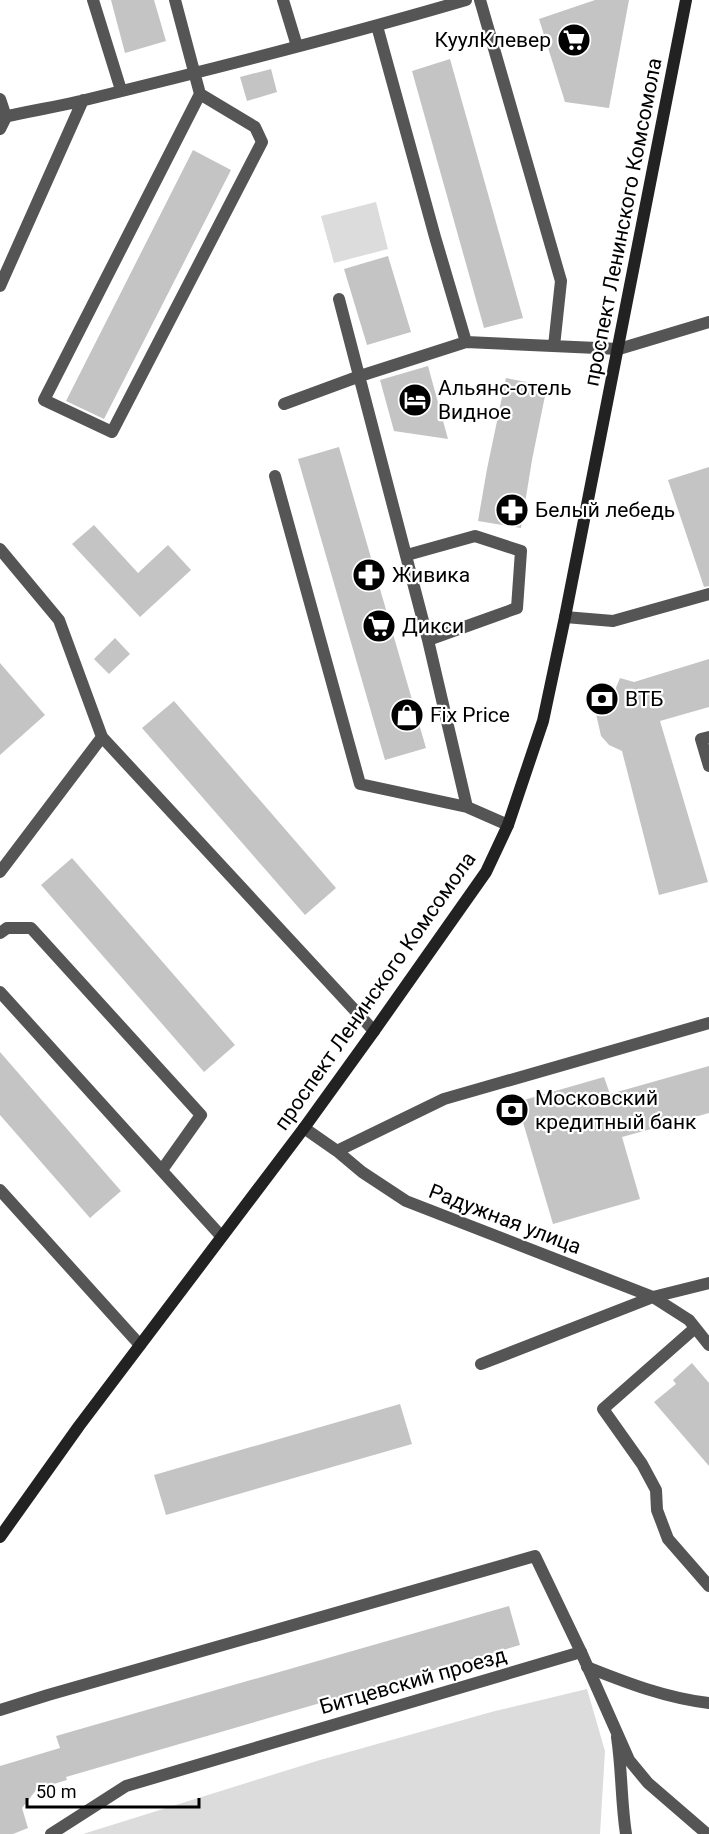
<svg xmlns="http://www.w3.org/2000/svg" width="709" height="1834" viewBox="0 0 709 1834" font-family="Roboto,sans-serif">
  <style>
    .green { fill: #dcdcdc }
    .building { fill: #c4c4c4 }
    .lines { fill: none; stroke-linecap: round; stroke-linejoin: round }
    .lane { stroke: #555; stroke-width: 12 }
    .street { stroke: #555; stroke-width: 12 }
    .secondary { stroke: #222; stroke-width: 12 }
    .labels { text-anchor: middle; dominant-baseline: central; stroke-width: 4.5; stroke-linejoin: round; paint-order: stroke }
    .poi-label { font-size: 21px; fill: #000; stroke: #fff; text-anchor: start }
    .street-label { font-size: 21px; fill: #000; stroke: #fff }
  </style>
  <rect width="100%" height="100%" fill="#fff"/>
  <!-- green -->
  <path class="green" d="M376,202L388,249L334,263L321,216Z
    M587,1689L605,1751L600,1834H83L320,1760L495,1711Z"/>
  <!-- building -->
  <path class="building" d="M111,0H154L166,41L125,53Z
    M595,0H629L609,108L565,102L539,19Z
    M450,59L523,318L484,328L412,71Z
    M271,69L277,92L247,101L240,77Z
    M193,150L231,170L104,419L66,401Z
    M388,256L411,332L367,345L344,269Z
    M428,366L448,439L394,431L380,380Z
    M506,378L547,386L532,460L521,528L478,521L487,469Z
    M339,447L426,748L385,760L298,459Z
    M709,467V586L704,587L668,480Z
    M94,525L138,573L168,545L191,570L140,617L72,544Z
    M115,638L130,654L109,674L94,659Z
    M709,659V707L660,721L708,882L659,895L622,751L609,745L601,736L592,696L615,690L620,678L634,682Z
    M0,663L45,715L0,755Z
    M174,701L336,888L305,915L142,728Z
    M72,858L235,1045L204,1072L41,885Z
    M0,1052L121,1191L90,1218L0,1115Z
    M709,1066V1113L622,1137L640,1199L553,1224L517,1102L604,1077L610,1094Z
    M692,1363L709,1383V1466L654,1402L676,1384L673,1380Z
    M400,1404L412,1444L166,1515L154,1475Z
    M509,1606L520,1645L66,1777L67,1780L37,1789L22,1808L28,1828L13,1834H0V1766L60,1748L56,1736Z"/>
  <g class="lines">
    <!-- lane -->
    <path class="lane" d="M93,0L121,90
      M175,0L200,94L255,127L262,142L112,432L44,400L200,94
      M283,0L297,46
      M480,0L561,281L554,346
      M377,26L435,237L466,342
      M0,99L6,117L0,129
      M0,118C28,111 57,107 85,100C213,69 340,37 466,0
      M0,286L83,100
      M339,299L428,640L517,608L521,551L475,536L407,555
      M284,404L360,376L466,342L619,349L709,322
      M275,476L360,784L467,807L508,825
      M0,549L59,620L102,737L0,872
      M565,617L613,621L709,594
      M428,640L467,807
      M102,737L374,1031
      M709,737L701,739L709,766
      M0,933L7,928H31L201,1115L162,1170
      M0,992L221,1236
      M0,1190L140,1345
      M695,1328L603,1409L642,1464L656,1490L657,1510L668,1539L709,1586
      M481,1364L653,1297L689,1320L709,1345
      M587,1667C627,1683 666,1698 709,1703
      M0,1710L48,1695L535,1556L581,1652
      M617,1737C622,1770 621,1802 626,1834"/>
    <!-- street -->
    <path class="street" d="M304,1128L337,1151L362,1172L406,1201L653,1297L709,1283
      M337,1151L444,1099L709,1023
      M51,1834L126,1786L581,1652L629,1760L648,1783L707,1834"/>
    <!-- secondary -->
    <path class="secondary" d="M0,1537L79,1426L304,1128L374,1031L486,872L508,825L543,721L565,617L686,0"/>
  </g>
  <!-- icons -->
  <defs>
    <symbol id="supermarket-disc" viewBox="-11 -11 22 22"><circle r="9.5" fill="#000" stroke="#fff"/><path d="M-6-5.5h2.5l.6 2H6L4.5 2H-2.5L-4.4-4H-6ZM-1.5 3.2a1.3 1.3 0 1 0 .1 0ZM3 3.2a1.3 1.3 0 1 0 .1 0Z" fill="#fff"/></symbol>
    <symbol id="hotel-disc" viewBox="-11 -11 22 22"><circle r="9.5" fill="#000" stroke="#fff"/><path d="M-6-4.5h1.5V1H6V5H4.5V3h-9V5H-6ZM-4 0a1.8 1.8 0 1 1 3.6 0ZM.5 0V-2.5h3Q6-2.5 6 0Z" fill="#fff"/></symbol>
    <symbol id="pharmacy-disc" viewBox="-11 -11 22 22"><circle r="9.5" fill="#000" stroke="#fff"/><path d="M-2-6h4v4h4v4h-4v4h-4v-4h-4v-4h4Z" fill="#fff"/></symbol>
    <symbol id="bank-disc" viewBox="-11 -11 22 22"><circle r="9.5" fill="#000" stroke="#fff"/><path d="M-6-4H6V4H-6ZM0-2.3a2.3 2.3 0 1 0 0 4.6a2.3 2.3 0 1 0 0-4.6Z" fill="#fff"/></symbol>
    <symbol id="shop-disc" viewBox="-11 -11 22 22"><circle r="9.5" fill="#000" stroke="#fff"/><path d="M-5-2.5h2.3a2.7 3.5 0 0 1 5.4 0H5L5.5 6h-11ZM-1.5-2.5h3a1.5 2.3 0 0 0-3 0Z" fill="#fff"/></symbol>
  </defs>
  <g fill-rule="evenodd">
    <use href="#supermarket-disc" x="555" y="21" width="38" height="38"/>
    <use href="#hotel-disc" x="396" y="381" width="38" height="38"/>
    <use href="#pharmacy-disc" x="493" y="491" width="38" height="38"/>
    <use href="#pharmacy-disc" x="350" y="556" width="38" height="38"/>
    <use href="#supermarket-disc" x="360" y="607" width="38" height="38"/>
    <use href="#bank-disc" x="583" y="680" width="38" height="38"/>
    <use href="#shop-disc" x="388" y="696" width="38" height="38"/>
    <use href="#bank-disc" x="493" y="1091" width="38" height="38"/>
  </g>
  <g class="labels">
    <!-- poi labels -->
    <g class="poi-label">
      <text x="551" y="40" text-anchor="end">КуулКлевер</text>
      <text x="438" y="388">Альянс-отель<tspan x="438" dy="24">Видное</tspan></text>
      <text x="535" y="510">Белый лебедь</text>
      <text x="392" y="575">Живика</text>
      <text x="402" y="626">Дикси</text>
      <text x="625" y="699">ВТБ</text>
      <text x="430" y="715">Fix Price</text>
      <text x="535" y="1098">Московский<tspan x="535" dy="24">кредитный банк</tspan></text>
    </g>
    <!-- street labels -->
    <g class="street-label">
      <text transform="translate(623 222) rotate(-79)">проспект Ленинского Комсомола</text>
      <text transform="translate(375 991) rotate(-55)">проспект Ленинского Комсомола</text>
      <text transform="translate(505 1219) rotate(21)">Радужная улица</text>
      <text transform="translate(413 1681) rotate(-16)">Битцевский проезд</text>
    </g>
  </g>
  <!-- scale -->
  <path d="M27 1798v9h172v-9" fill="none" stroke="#000000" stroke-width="3"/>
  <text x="36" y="1798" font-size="18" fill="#000000" stroke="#ffffff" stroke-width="4.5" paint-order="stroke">50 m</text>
</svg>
